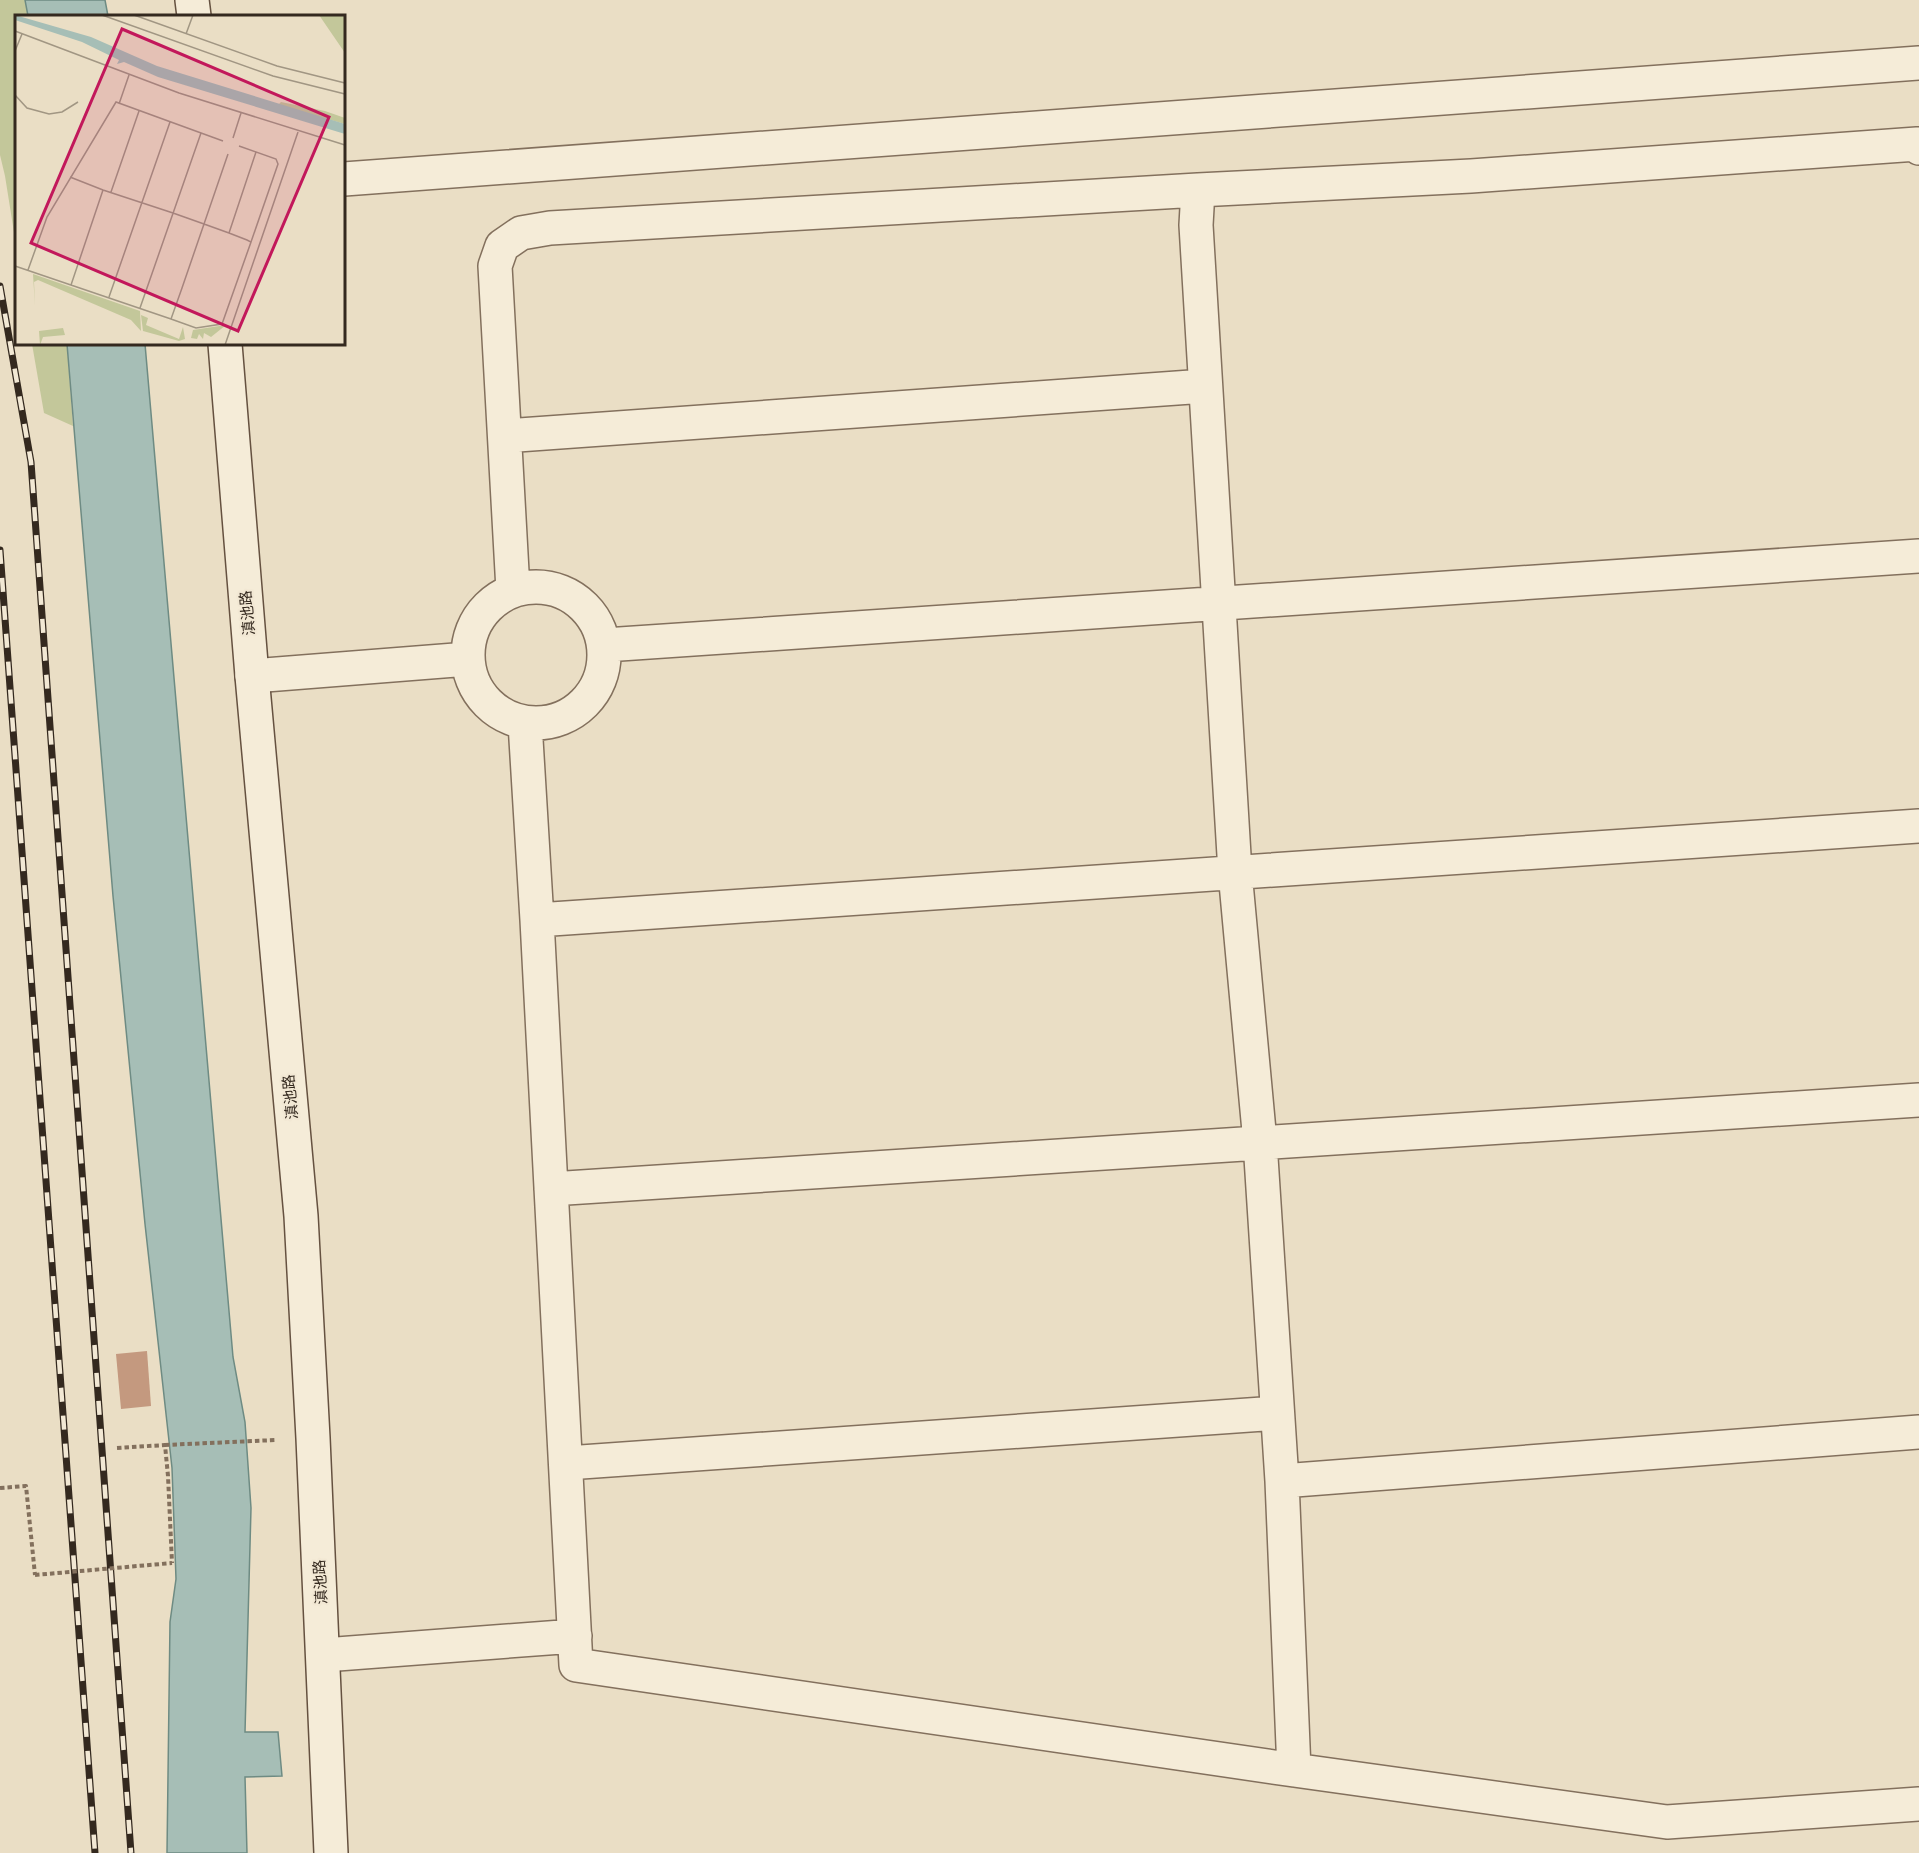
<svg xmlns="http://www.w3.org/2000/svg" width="1919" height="1853" viewBox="0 0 1919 1853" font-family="'Libre Baskerville','Noto Sans SC',serif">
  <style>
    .green { fill: #c3c79a }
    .water { fill: #a6beb6; stroke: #6e8b83; stroke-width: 1.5 }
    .building { fill: #c4997f }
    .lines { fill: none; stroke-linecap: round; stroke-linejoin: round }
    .street-casing { stroke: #83705d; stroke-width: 36 }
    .secondary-casing { stroke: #655140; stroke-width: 36 }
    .path { stroke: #83705d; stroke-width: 4; stroke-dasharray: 4.5 3; stroke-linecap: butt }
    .street { stroke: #f5ecd8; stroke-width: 33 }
    .secondary { stroke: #f5ecd8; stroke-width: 33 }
    .rail-casing { stroke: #34291f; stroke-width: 7 }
    .rail { stroke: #f2e8d4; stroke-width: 4.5; stroke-dasharray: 14; stroke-linecap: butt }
    .path-bridge { stroke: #83705d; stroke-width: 4; stroke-dasharray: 4.5 3; stroke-linecap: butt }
    .labels { text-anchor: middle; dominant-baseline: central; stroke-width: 4.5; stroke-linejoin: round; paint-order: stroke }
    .street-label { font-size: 15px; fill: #34291f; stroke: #f2e8d4 }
    .inset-road { fill: none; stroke: #a19683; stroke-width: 1.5 }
    .view { fill: #c2185b; fill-opacity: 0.15; stroke: #c2185b; stroke-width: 3 }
    .inset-edge { fill: none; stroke: #34291f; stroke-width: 3 }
  </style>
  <rect width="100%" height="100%" fill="#eadec5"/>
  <!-- green -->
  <path class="green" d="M0,0H25L28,16H16V245L5,176L0,155Z
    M32,344H67L73,426L44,413Z"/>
  <!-- water -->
  <path class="water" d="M25,0H105L108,16H28Z
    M67,344H145L233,1357L245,1422L251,1508L245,1732H278L282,1776L245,1777L247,1853H167L170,1622L176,1579L172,1468L145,1224L113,896Z"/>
  <!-- building -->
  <path class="building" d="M147,1351L151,1406L121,1409L116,1354Z"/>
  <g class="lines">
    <defs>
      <path id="street" d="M344,179L1919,63
        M505,436L1205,386
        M468 655a68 68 0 1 1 136 0a68 68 0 1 1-136 0Z
        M513,590L495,266L502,246L521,233L550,228L1198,190
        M605,645L1919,556
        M252,676L468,659
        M525,723L537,920L576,1665L1294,1770L1667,1822L1919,1804
        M537,920L1919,826
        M551,1189L1919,1100
        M567,1463L1277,1413
        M1282,1481L1919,1432
        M324,1655L575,1636
        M1294,1770L1282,1481L1260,1142L1235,872L1196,225L1198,190L1471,176L1917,144L1919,148"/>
      <path id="secondary" d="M192,0L194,16
        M225,344L252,676L301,1216L313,1438L331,1853"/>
    </defs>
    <!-- street casing -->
    <use href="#street" class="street-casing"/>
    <!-- secondary casing -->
    <use href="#secondary" class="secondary-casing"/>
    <!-- path -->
    <path class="path" d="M165,1445L276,1440
      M117,1448L165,1445L168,1476L172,1563
      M0,1488L26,1486L35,1575"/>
    <!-- street -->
    <use href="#street" class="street"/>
    <!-- secondary -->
    <use href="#secondary" class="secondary"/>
    <defs>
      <path id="rail" d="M0,286L31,462L131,1853
        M0,550L95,1853"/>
    </defs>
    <!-- rail casing -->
    <use href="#rail" class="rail-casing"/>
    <!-- rail -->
    <use href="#rail" class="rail"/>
    <!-- path-bridge -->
    <path class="path-bridge" d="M35,1575L172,1563"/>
  </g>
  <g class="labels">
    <!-- street labels -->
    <g class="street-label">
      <text transform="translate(247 613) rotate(-95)">滇池路</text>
      <text transform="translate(290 1097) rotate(-95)">滇池路</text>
      <text transform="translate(320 1582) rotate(-93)">滇池路</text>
    </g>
  </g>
  <!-- overview -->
  <g transform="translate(15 15)">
    <rect width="330" height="330" fill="#eadec5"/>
    <path d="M304,0H330V38ZM266,87L310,96L330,103V109L263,90ZM18,259L125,296L126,316L116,305L23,265L19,267L20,291ZM126,300L133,303L131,310L164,324L168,312L170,324L164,326L128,316ZM211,310L196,322L189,318L188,324L184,319L182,324L176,323L178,315ZM48,313L50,320L28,322L25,330L24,316Z" fill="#c3c79a"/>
    <path d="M0,0L76,22L142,51L330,109V119L143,62L109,47L102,49L104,45L67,27L0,5Z" fill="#a6beb6"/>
    <path class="inset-road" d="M87,0L258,61L330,79M119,0L262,51L330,68M0,16L164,78L330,130M171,19L178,0M0,36L7,19M0,80L12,93L34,99L47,97L63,87M104,89L114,60M218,123L226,98M224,131L261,144L263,149L236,227M55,162L88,175L158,198L189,209L214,218L232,225L236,227L207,309L181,313L156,304L167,273L189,209L213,139M96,177L124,96M214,218L241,137M0,251L156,304M13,255L32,202L101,87L208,126M56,270L88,175M94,282L155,107M125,293L186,118M210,330L283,117"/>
    <path class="view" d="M107,14L314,102L223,316L16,228Z"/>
    <rect width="330" height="330" class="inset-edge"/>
  </g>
</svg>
